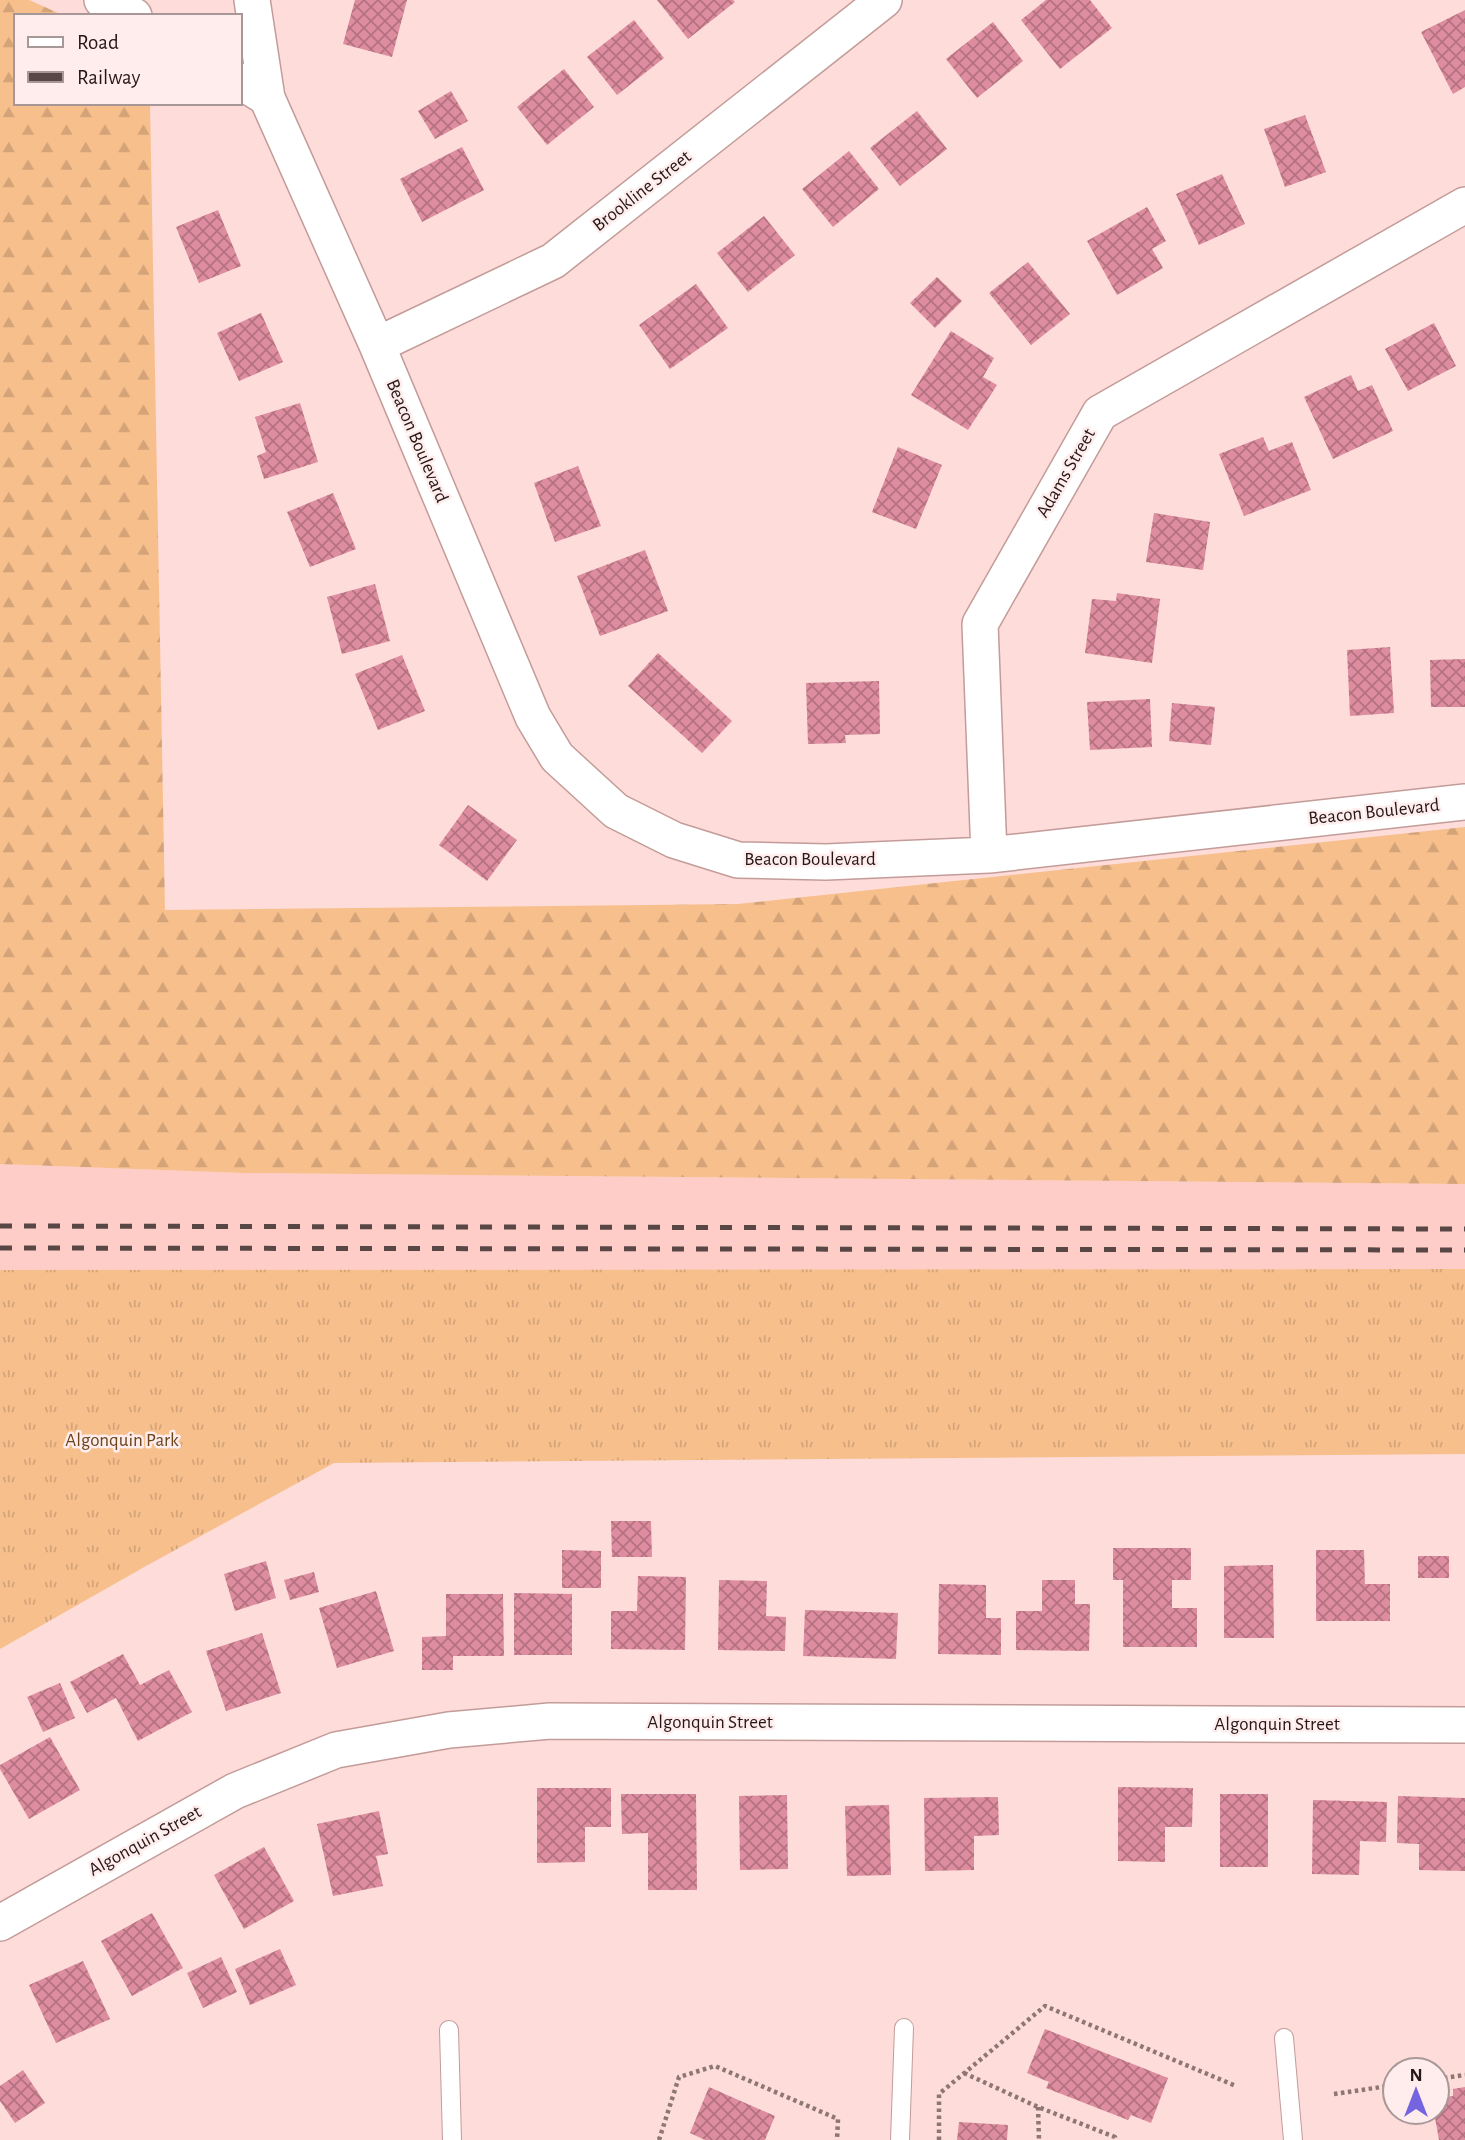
<svg xmlns="http://www.w3.org/2000/svg" width="1465" height="2140" viewBox="0 0 1465 2140" font-family="'Alegreya Sans',sans-serif">
  <style>
    .built { fill: #fecdc8 }
    .grass { fill: url(#grass-tufts) }
    .forest { fill: url(#forest-firs) }
    .building { fill: url(#building-cross-hatch) }
    .lines { fill: none; stroke-linecap: round; stroke-linejoin: round }
    .service-casing { stroke: #c39c99; stroke-width: 20 }
    .minor-casing { stroke: #c39c99; stroke-width: 38 }
    .path { stroke: #8d7674; stroke-width: 4.5; stroke-dasharray: 3.5 3.5; stroke-linecap: butt }
    .service { stroke: #fff; stroke-width: 18 }
    .minor { stroke: #fff; stroke-width: 35 }
    .rail { stroke: #594745; stroke-width: 5; stroke-dasharray: 12 12; stroke-linecap: butt }
    .labels { text-anchor: middle; dominant-baseline: central; stroke-width: 5; stroke-linejoin: round; paint-order: stroke }
    .street-label { font-size: 19px; fill: #251716; stroke: #feedec }
    .park-label { font-size: 19px; fill: #6c441a; stroke: #feedec }
  </style>
  <defs>
    <pattern id="grass-tufts" width="24" height="20" patternUnits="userSpaceOnUse" patternTransform="scale(1.75)"><rect width="24" height="20" fill="#f7bf8c"/><path d="M3 7l-1-3M5 7V3M7 7l1-3M15 17l-1-3M17 17v-4M19 17l1-3" fill="none" stroke="#d4a378"/></pattern>
    <pattern id="forest-firs" width="22" height="20" patternUnits="userSpaceOnUse" patternTransform="scale(1.75)"><rect width="22" height="20" fill="#f7bf8c"/><path d="M5 1l3.5 6h-7zM16 11l3.5 6h-7z" fill="#d4a378"/></pattern>
    <pattern id="building-cross-hatch" width="8" height="8" patternUnits="userSpaceOnUse" patternTransform="scale(1.75)"><rect width="8" height="8" fill="#de8da0"/><path d="M0 0l8 8M0 8l8-8" fill="none" stroke="#b47281"/></pattern>
  </defs>
  <rect width="100%" height="100%" fill="#fddcd9"/>
  <!-- built -->
  <path class="built" d="M0,1164L243,1173L1465,1184V1269L0,1270Z"/>
  <!-- grass -->
  <path class="grass" d="M1465,1269V1454L334,1463L146,1566L0,1649V1270Z"/>
  <!-- forest -->
  <path class="forest" d="M0,0H29L65,16H16V103H150L165,910L738,904L1465,827V1184L243,1173L0,1164Z"/>
  <!-- building -->
  <path class="building" d="M355,0H407L392,57L343,44Z
    M657,0H733L735,2L688,39Z
    M1046,0H1090L1112,28L1060,69L1021,20Z
    M1465,10V87L1453,94L1421,32Z
    M634,20L664,58L617,95L587,57Z
    M993,22L1023,61L977,98L946,59Z
    M564,69L594,107L547,145L517,107Z
    M451,91L468,121L435,139L418,111Z
    M917,111L947,149L900,186L870,148Z
    M1305,115L1326,172L1285,187L1264,129Z
    M462,147L484,190L422,222L400,179Z
    M849,151L879,189L833,227L802,189Z
    M1222,174L1245,224L1199,245L1176,194Z
    M1147,207L1166,241L1152,249L1163,268L1117,295L1087,241Z
    M218,210L241,266L199,283L176,227Z
    M764,216L795,255L748,292L717,253Z
    M1028,262L1070,314L1031,345L989,293Z
    M937,277L962,301L935,328L910,303Z
    M696,284L728,328L670,369L639,325Z
    M261,313L283,362L239,381L217,333Z
    M1434,323L1456,366L1408,391L1385,349Z
    M951,331L994,358L983,377L997,385L968,430L911,395Z
    M1351,375L1358,391L1372,385L1393,431L1333,459L1304,397Z
    M300,403L318,462L264,479L257,456L266,452L255,417Z
    M1263,437L1269,451L1292,442L1311,490L1244,516L1219,454Z
    M898,447L942,465L916,529L872,512Z
    M578,466L601,526L555,542L534,483Z
    M333,493L356,549L310,567L287,512Z
    M1154,513L1210,522L1203,570L1146,562Z
    M645,550L668,611L600,636L577,576Z
    M375,584L390,641L342,654L327,597Z
    M1117,593L1160,599L1152,663L1085,653L1092,599L1116,601Z
    M1390,647L1394,713L1350,716L1347,650Z
    M658,653L732,721L702,753L628,686Z
    M402,655L425,711L378,730L355,674Z
    M1465,659V707H1431L1430,660Z
    M879,681L880,734L845,735L846,743L808,744L806,683Z
    M1150,699L1152,747L1090,750L1087,702Z
    M1172,703L1215,707L1211,745L1169,741Z
    M468,805L517,840L487,881L439,845Z
    M611,1521H651L652,1557H612Z
    M1113,1548H1191V1580H1172V1608H1197V1647H1123V1580H1113Z
    M562,1550L601,1551V1588H562Z
    M1316,1550H1364L1365,1584H1390V1621H1316Z
    M1418,1556H1449V1578H1418Z
    M266,1561L276,1598L235,1611L224,1574Z
    M1273,1565L1274,1638H1224V1566Z
    M314,1572L319,1592L290,1600L284,1580Z
    M638,1576L686,1577L685,1650L611,1649V1611H637Z
    M719,1580L767,1581L766,1616L786,1617L785,1651L718,1650Z
    M1042,1580H1075V1604H1090L1089,1651L1016,1650V1611H1042Z
    M939,1584L986,1585V1618H1001V1655L938,1654Z
    M376,1591L394,1651L337,1668L319,1608Z
    M514,1593L572,1594V1655H514Z
    M446,1594H503L504,1656H453V1670H422V1637L446,1636Z
    M805,1610L898,1613L896,1659L803,1656Z
    M262,1633L281,1693L226,1711L206,1651Z
    M123,1654L140,1685L169,1670L192,1712L138,1741L116,1698L87,1713L70,1682Z
    M60,1683L75,1718L43,1732L27,1697Z
    M50,1737L80,1790L29,1819L0,1769V1765Z
    M1118,1787L1193,1788L1192,1827H1165V1862L1118,1861Z
    M537,1788H611V1827H585V1862L537,1863Z
    M621,1794H696L697,1890H648V1833L622,1834Z
    M1220,1794H1268V1867H1220Z
    M787,1795L788,1869L740,1870L739,1796Z
    M1398,1796L1465,1798V1871L1419,1870V1844L1397,1843Z
    M998,1797L999,1835L974,1836V1870L925,1871L924,1798Z
    M1313,1800L1387,1802L1386,1842L1360,1841L1359,1875L1312,1874Z
    M889,1805L891,1875L847,1876L845,1806Z
    M379,1811L388,1854L376,1856L383,1886L333,1896L317,1824Z
    M264,1847L294,1901L244,1929L214,1875Z
    M152,1913L183,1968L132,1996L101,1941Z
    M280,1949L296,1985L250,2005L235,1969Z
    M221,1957L237,1992L203,2008L187,1973Z
    M83,1961L110,2019L56,2043L29,1985Z
    M1045,2029L1168,2078L1151,2123L1131,2115L1128,2120L1046,2088L1049,2082L1027,2073Z
    M23,2070L45,2103L15,2123L0,2101V2086Z
    M709,2087L775,2116L765,2140H705L690,2133Z
    M1465,2087V2140H1439L1434,2112H1437V2098L1453,2096V2089Z
    M959,2122L1008,2125L1007,2140H957Z"/>
  <g class="lines">
    <defs>
      <path id="service" d="M449,2030L452,2140
        M1284,2038L1293,2140
        M900,2140L904,2028"/>
      <path id="minor" d="M102,0L134,16
        M252,0L267,98
        M240,81L267,98L377,345L533,717L557,757L616,811L674,840L738,860L826,862L989,855L1465,802
        M377,345L553,261L884,0
        M989,855L980,624L1100,413L1465,205
        M0,1923L235,1791L336,1750L449,1730L550,1721L1465,1725"/>
    </defs>
    <!-- service casing -->
    <use href="#service" class="service-casing"/>
    <!-- minor casing -->
    <use href="#minor" class="minor-casing"/>
    <!-- path -->
    <path class="path" d="M964,2073L1038,2107L1115,2137V2140
      M1437,2079L1465,2075
      M1334,2094L1395,2085
      M1038,2107L1039,2140
      M659,2140L679,2077L715,2066L838,2119L837,2140
      M939,2140V2094L1045,2006L1236,2086"/>
    <!-- service -->
    <use href="#service" class="service"/>
    <!-- minor -->
    <use href="#minor" class="minor"/>
    <!-- rail -->
    <path class="rail" d="M0,1226L1465,1229
      M0,1248L1465,1250"/>
  </g>
  <g class="labels">
    <!-- street labels -->
    <g class="street-label">
      <text transform="translate(642 191) rotate(-38)">Brookline Street</text>
      <text transform="translate(417 441) rotate(67)">Beacon Boulevard</text>
      <text transform="translate(1066 473) rotate(-60)">Adams Street</text>
      <text transform="translate(1374 812) rotate(-6)">Beacon Boulevard</text>
      <text x="810" y="859">Beacon Boulevard</text>
      <text x="710" y="1722">Algonquin Street</text>
      <text x="1277" y="1724">Algonquin Street</text>
      <text transform="translate(145 1841) rotate(-29)">Algonquin Street</text>
    </g>
    <!-- park labels -->
    <g class="park-label">
      <text x="122" y="1440">Algonquin Park</text>
    </g>
  </g>
  <!-- legend -->
  <rect x="14" y="14" width="228" height="91" fill="#feedec" stroke="#a79796" stroke-width="2"/>
  <rect x="28" y="37" width="35" height="10" fill="#ffffff" stroke="#a79796" stroke-width="2"/>
  <text x="77" y="49" font-size="21" fill="#251716">Road</text>
  <rect x="28" y="72" width="35" height="10" fill="#594745" stroke="#a79796" stroke-width="2"/>
  <text x="77" y="84" font-size="21" fill="#251716">Railway</text>
  <!-- north arrow -->
  <g transform="translate(1416 2091)"><circle r="33" fill="#feedec" stroke="#a79796" stroke-width="2"/>
  <path d="M0-5L12 26L0 18L-12 26Z" fill="#7464df"/>
  <text y="-10" font-size="19" font-weight="bold" text-anchor="middle" fill="#251716">N</text>
  </g>
</svg>
